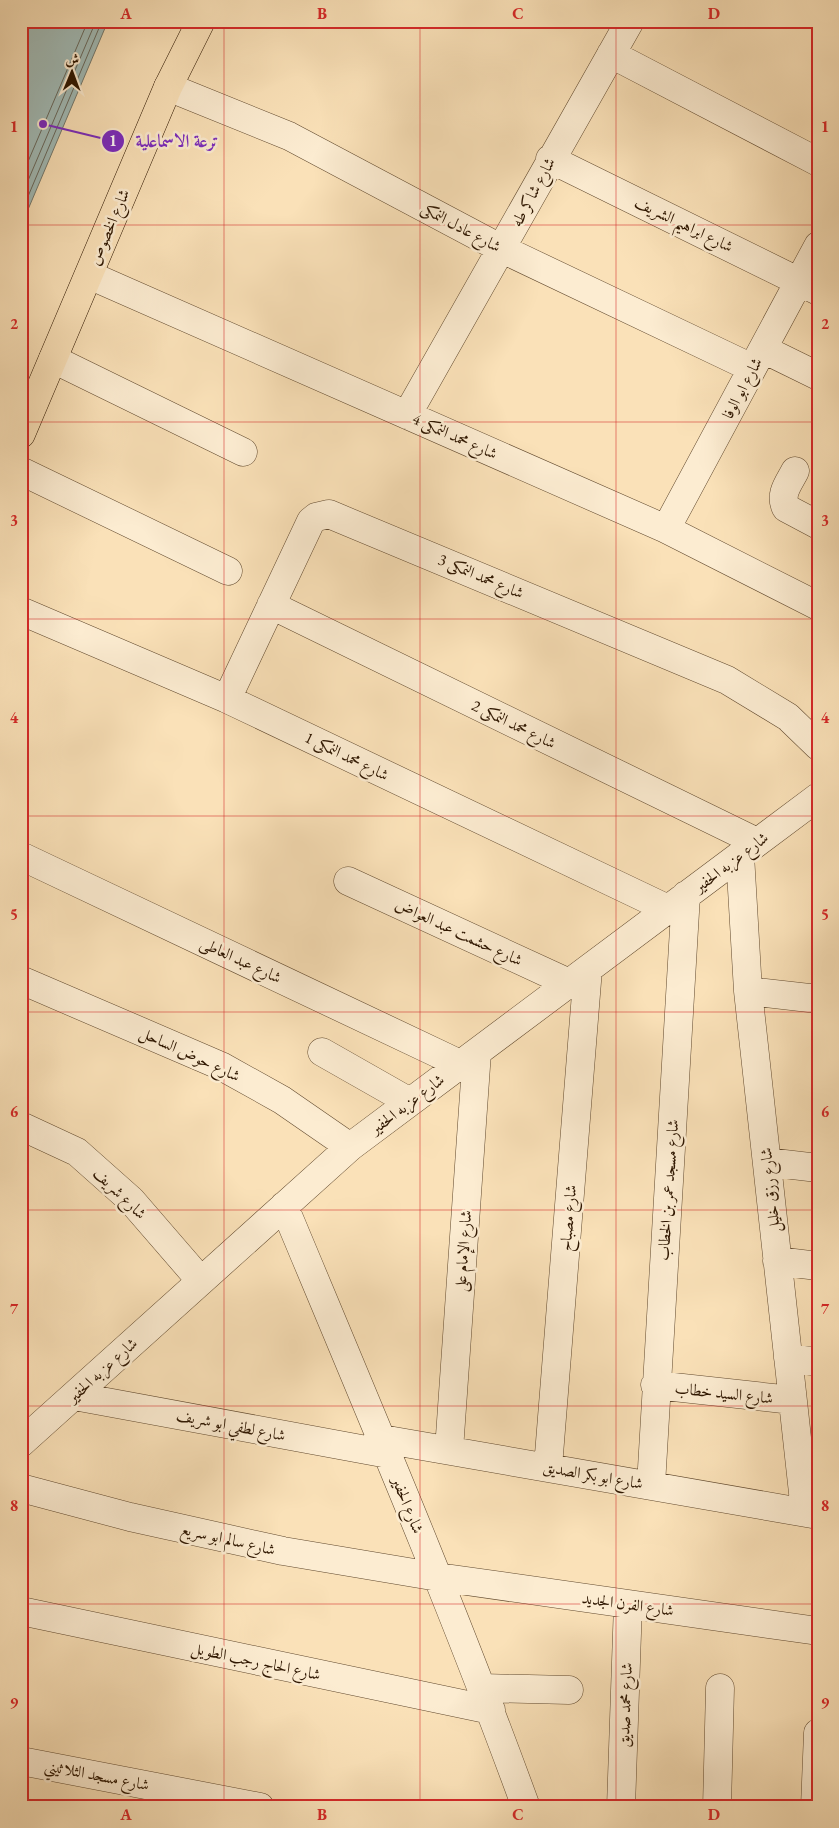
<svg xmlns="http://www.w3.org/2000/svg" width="839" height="1828" viewBox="0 0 839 1828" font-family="'EB Garamond',Amiri,serif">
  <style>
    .water { fill: #a1bbb7; stroke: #73796e }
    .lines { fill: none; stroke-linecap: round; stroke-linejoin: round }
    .shore { stroke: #68685c; stroke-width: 1 }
    .minor-casing { stroke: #61492e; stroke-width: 29 }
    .major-casing { stroke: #2e1600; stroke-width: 29 }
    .minor { stroke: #fcecd1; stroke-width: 28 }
    .major { stroke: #fae1b8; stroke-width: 28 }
    .grid { fill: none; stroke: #d62828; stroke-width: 1; stroke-opacity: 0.55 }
    .labels { text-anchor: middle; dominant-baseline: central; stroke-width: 5; stroke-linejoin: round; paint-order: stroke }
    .street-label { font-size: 16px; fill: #2e1600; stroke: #fcecd1 }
    .leader { fill: none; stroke: #7b2cbf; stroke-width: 2 }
    .callout-dot { fill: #7b2cbf; stroke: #fcecd1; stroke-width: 2 }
    .mark-label { font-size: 15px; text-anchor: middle; font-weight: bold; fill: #fff }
    .callout-label { font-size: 18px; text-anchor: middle; font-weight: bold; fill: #7b2cbf; stroke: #fcecd1; stroke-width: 5; stroke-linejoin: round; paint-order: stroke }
    .neatline { fill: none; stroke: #d62828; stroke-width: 2 }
    .grid-label { font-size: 16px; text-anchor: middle; font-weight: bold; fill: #d62828 }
  </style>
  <rect width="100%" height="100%" fill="#fae1b8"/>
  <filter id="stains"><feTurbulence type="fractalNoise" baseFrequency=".004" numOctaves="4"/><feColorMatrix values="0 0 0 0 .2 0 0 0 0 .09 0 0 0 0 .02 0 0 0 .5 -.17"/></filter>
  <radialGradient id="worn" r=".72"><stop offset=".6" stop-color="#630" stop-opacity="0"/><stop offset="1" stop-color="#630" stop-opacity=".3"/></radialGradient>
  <!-- water -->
  <path class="water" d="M21,21H108L21,226Z"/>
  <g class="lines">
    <!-- shore -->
    <path class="shore" d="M21,178L88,21
      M21,197L96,21
      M21,213L102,21"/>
    <defs>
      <path id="minor" d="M611,54L818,162
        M168,87L289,136L502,249L752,368
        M550,159L818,291
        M89,275L666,529L818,606
        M763,349L818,376
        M53,359L243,452
        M407,415L630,21
        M21,471L228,571
        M795,471C789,483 779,494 786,508L818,525
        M666,529L818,246
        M271,605L757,842
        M21,611L227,699L668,909
        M227,699L311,521L316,517L329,514L727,680L788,717L818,746
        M740,855L748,991L805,1511
        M21,856L460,1064
        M348,881L569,983
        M21,980L221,1066L282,1100L350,1147
        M748,991L818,999
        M322,1052L410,1102
        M21,1126L77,1152L131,1200L201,1281
        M767,1162L818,1168
        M284,1206C367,1405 452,1604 526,1807
        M777,1261L818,1266
        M788,1358L818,1362
        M655,1385L792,1400
        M74,1396L388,1454
        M382,1439L818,1515
        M21,1443L350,1147L818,797
        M449,1450L477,1052
        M548,1467L588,969
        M651,1485L686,895
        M21,1488L130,1517L283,1551L438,1577L818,1631
        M21,1611L491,1710
        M482,1688L569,1690
        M21,1761L260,1807
        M621,1807L628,1604
        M717,1807L720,1688
        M815,1807L818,1733"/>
      <path id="major" d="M21,434L168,87L201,21"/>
    </defs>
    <!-- minor casing -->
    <use href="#minor" class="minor-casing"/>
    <!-- major casing -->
    <use href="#major" class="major-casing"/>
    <!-- minor -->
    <use href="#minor" class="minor"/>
    <!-- major -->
    <use href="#major" class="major"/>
  </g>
  <!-- grid -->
  <path class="grid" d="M224,21V1807M420,21V1807M616,21V1807M21,225H818M21,422H818M21,619H818M21,816H818M21,1012H818M21,1210H818M21,1406H818M21,1604H818"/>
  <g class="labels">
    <!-- street labels -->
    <g class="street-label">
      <text transform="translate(533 192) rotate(-62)">شارع شاكر طه</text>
      <text transform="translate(684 224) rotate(26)">شارع ابراهيم الشريف</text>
      <text transform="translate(109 227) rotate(-67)">شارع الخصوص</text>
      <text transform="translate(461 227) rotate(28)">شارع عادل النمكى</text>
      <text transform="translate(742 388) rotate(-62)">شارع ابو الوفا</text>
      <text transform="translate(455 436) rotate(24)">شارع محمد النمكى 4</text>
      <text transform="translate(481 576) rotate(23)">شارع محمد النمكى 3</text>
      <text transform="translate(514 724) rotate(26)">شارع محمد النمكى 2</text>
      <text transform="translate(347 756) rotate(26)">شارع محمد النمكى 1</text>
      <text transform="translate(731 862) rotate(-37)">شارع عزبه الحفير</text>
      <text transform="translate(459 932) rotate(25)">شارع حشمت عبد العواض</text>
      <text transform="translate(241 960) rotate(25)">شارع عبد العاطى</text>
      <text transform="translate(190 1054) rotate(25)">شارع حوض الساحل</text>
      <text transform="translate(407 1104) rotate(-37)">شارع عزبه الحفير</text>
      <text transform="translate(668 1190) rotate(-86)">شارع مسجد عمر بن الخطاب</text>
      <text transform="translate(770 1190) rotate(-96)">شارع رزق خليل</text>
      <text transform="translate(120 1193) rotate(44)">شارع شريف</text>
      <text transform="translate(568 1218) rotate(-85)">شارع مصباح</text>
      <text transform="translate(463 1251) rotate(-86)">شارع الإمام على</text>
      <text transform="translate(102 1370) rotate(-42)">شارع عزبه الحفير</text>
      <text transform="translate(724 1393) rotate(6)">شارع السيد خطاب</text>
      <text transform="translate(231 1425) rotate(11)">شارع لطفي ابو شريف</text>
      <text transform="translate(593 1475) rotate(10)">شارع ابو بكر الصديق</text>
      <text transform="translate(408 1505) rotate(68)">شارع الحفير</text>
      <text transform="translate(228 1539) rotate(13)">شارع سالم ابو سريع</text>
      <text transform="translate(628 1604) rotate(8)">شارع الفرن الجديد</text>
      <text transform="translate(256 1661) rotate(12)">شارع الحاج رجب الطويل</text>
      <text transform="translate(625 1705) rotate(-88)">شارع محمد صديق</text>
      <text transform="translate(97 1775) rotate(11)">شارع مسجد الثلاثيني</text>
    </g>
  </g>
  <!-- callouts -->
  <path class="leader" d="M43 124L113 141"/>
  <g class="callout-dot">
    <circle cx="43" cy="124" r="5"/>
    <circle cx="113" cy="141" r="12"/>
  </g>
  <g class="mark-label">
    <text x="113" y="146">1</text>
  </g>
  <g class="callout-label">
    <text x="177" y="147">ترعة الاسماعلية</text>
  </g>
  <!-- margin -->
  <rect width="839" height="1828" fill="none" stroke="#fae1b8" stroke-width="55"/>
  <!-- north arrow -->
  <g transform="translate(72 72) rotate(1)" stroke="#fcecd1" stroke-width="4" paint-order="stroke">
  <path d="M0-4L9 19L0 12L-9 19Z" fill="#2e1600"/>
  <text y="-8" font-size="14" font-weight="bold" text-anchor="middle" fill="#2e1600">ش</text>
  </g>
  <rect x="28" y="28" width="784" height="1772" class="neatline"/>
  <g class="grid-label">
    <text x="126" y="19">A</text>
    <text x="322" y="19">B</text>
    <text x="518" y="19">C</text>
    <text x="714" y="19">D</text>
    <text x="14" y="132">1</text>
    <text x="825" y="132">1</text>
    <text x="14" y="329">2</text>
    <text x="825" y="329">2</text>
    <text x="14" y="526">3</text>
    <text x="825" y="526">3</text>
    <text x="14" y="723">4</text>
    <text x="825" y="723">4</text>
    <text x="14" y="920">5</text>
    <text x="825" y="920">5</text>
    <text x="14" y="1117">6</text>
    <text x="825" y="1117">6</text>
    <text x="14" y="1314">7</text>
    <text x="825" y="1314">7</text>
    <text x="14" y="1511">8</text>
    <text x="825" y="1511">8</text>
    <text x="14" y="1708">9</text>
    <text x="825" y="1708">9</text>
    <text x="126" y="1820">A</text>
    <text x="322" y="1820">B</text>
    <text x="518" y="1820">C</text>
    <text x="714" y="1820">D</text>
  </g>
  <rect width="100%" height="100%" filter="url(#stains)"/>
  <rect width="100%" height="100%" fill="url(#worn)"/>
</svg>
